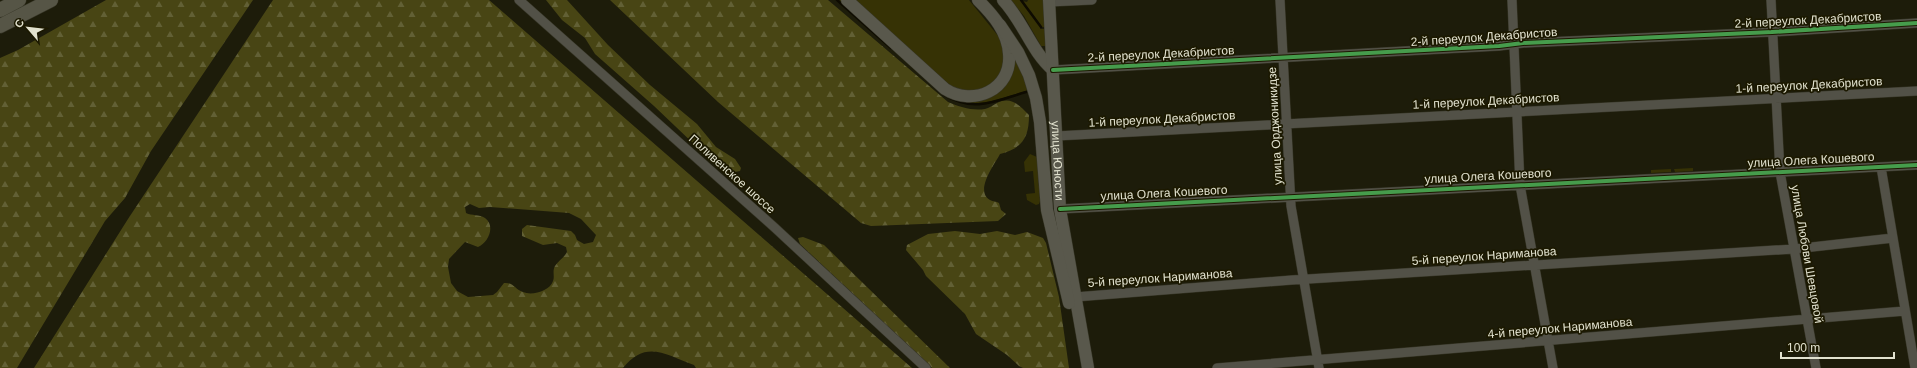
<svg xmlns="http://www.w3.org/2000/svg" width="1917" height="368" viewBox="0 0 1917 368" font-family="Arial,sans-serif">
  <style>
    .grass { fill: #363205 }
    .forest { fill: url(#forest-firs); fill-rule: evenodd }
    .lines { fill: none; stroke-linecap: round; stroke-linejoin: round }
    .stream { stroke: #0e0b01; stroke-width: 2.5 }
    .minor-casing { stroke: #373627; stroke-width: 10 }
    .major-casing { stroke: #373627; stroke-width: 13 }
    .highway-casing { stroke: #373627; stroke-width: 15 }
    .minor { stroke: #525147; stroke-width: 9 }
    .major { stroke: #59584c; stroke-width: 12 }
    .highway { stroke: #565546; stroke-width: 14 }
    .cycleway-casing { stroke: #1c1900; stroke-width: 6 }
    .cycleway { stroke: #469c4c; stroke-width: 4 }
    .labels { text-anchor: middle; dominant-baseline: central; stroke-width: 3.5; stroke-linejoin: round; paint-order: stroke }
    .street-label { font-size: 12px; fill: #e2e2cf; stroke: #1c1900 }
  </style>
  <defs>
    <pattern id="forest-firs" width="22" height="20" patternUnits="userSpaceOnUse"><rect width="22" height="20" fill="#484514"/><path d="M5 1l3.5 6h-7zM16 11l3.5 6h-7z" fill="#626035"/></pattern>
  </defs>
  <rect width="100%" height="100%" fill="#1d1c0a"/>
  <!-- grass -->
  <path class="grass" d="M839,0H842L939,86L977,100L1016,58L1028,88L1026,91C1000,98 978,110 952,98Z
    M854,0H969L999,37L1002,44L1005,65L994,84L973,93L952,87Z
    M1011,0H1020L1041,27L1040,29H1045V46H1041L1024,16Z
    M1028,0H1043L1045,27H1042L1022,1L1027,2Z
    M1030,154L1037,157L1040,201L1039,204L1036,205L1027,200L1026,194L1035,193L1033,171L1025,172L1024,162Z
    M1693,168V171L1675,172L1674,169Z
    M1671,169V172L1651,173V170Z"/>
  <!-- forest -->
  <path class="forest" d="M106,0H253L151,151L125,198L105,221L17,368H0V58L18,50Z
    M273,0H489L912,368H696L694,365C666,355 646,339 623,368H34L128,219ZM470,204L479,208L490,207L569,213L581,219L596,235L593,242L584,244L577,240L575,235L571,231L527,225L522,229V236L543,245L557,243L566,247L567,252C564,258 558,261 555,266C552,271 555,277 553,281C550,291 532,296 523,292C515,290 514,282 504,283L497,292L493,295L468,297L457,291L451,283L448,267L449,259L465,242L478,247C488,243 496,226 485,218C479,214 472,216 466,213L465,207Z
    M546,0H567L608,45L650,85L697,124L716,147L735,159L741,168L740,171L735,172L717,166L654,106L595,54L585,38L562,20Z
    M610,0H828L948,102C960,107 972,111 985,109C989,108 993,105 997,103C1011,96 1019,105 1029,115C1029,137 1023,148 1000,154C995,164 974,191 990,200C993,202 996,201 999,203L1001,210L1006,214L998,221L871,226L861,223L718,102Z
    M955,231L980,234L997,231L1015,235L1027,232L1043,238L1046,243L1059,297L1069,368H1023L1019,366L1007,355L976,334L965,314L926,276L923,270L906,250L907,245L928,234Z
    M803,237L824,245L950,368H932L800,244L798,238Z"/>
  <g class="lines">
    <!-- stream -->
    <path class="stream" d="M837,0L891,48
      M1021,0L1041,27
      M944,95C975,113 995,101 1026,92"/>
    <defs>
      <path id="minor" d="M519,0L774,227L926,368
        M1280,0L1291,206L1319,368
        M1512,0L1520,185L1553,368
        M1771,0L1780,172L1816,368
        M1049,2L1092,0
        M1053,70L1499,46L1523,43L1772,32L1917,23
        M1056,136L1917,91
        M1881,167L1915,368
        M1060,209L1917,165
        M1075,297L1292,280L1794,249L1893,238
        M1217,368L1905,311"/>
      <g id="major">
        <path d="M847,0L945,89C973,107 1012,90 1009,54C1008,32 993,15 978,0"/>
        <path d="M1003,0C1023,21 1031,51 1053,70"/>
        <path id="s1" d="M1049,0L1060,209L1088,368"/>
        <path d="M1000,25L1018,52L1029,75L1036,98L1040,122L1047,210L1069,303"/>
      </g>
      <path id="highway" d="M0,10L19,0
        M0,26L51,0"/>
    </defs>
    <!-- minor casing -->
    <use href="#minor" class="minor-casing"/>
    <!-- major casing -->
    <use href="#major" class="major-casing"/>
    <!-- highway casing -->
    <use href="#highway" class="highway-casing"/>
    <!-- minor -->
    <use href="#minor" class="minor"/>
    <!-- major -->
    <use href="#major" class="major"/>
    <!-- highway -->
    <use href="#highway" class="highway"/>
    <defs>
      <path id="cycleway" d="M1053,70L1499,46L1523,43L1772,32L1917,23
        M1060,209L1917,165"/>
    </defs>
    <!-- cycleway casing -->
    <use href="#cycleway" class="cycleway-casing"/>
    <!-- cycleway -->
    <use href="#cycleway" class="cycleway"/>
  </g>
  <g class="labels">
    <!-- street labels -->
    <g class="street-label">
      <text transform="translate(1808 20) rotate(-3)">2-й переулок Декабристов</text>
      <text transform="translate(1484 37) rotate(-4)">2-й переулок Декабристов</text>
      <text transform="translate(1161 54) rotate(-3)">2-й переулок Декабристов</text>
      <text transform="translate(1809 85) rotate(-3)">1-й переулок Декабристов</text>
      <text transform="translate(1486 101) rotate(-3)">1-й переулок Декабристов</text>
      <text transform="translate(1162 119) rotate(-3)">1-й переулок Декабристов</text>
      <text transform="translate(1275 126) rotate(-93)">улица Орджоникидзе</text>
      <text transform="translate(1811 160) rotate(-3)">улица Олега Кошевого</text>
      <text stroke="none"><textPath href="#s1" startOffset="161">улица Юности</textPath></text>
      <text transform="translate(732 174) rotate(42)">Поливенское шоссе</text>
      <text transform="translate(1488 176) rotate(-3)">улица Олега Кошевого</text>
      <text transform="translate(1164 193) rotate(-3)">улица Олега Кошевого</text>
      <text transform="translate(1807 254) rotate(80)">улица Любови Шевцовой</text>
      <text transform="translate(1484 256) rotate(-4)">5-й переулок Нариманова</text>
      <text transform="translate(1160 278) rotate(-4)">5-й переулок Нариманова</text>
      <text transform="translate(1560 328) rotate(-5)">4-й переулок Нариманова</text>
    </g>
  </g>
  <!-- north arrow -->
  <g transform="translate(28 28) rotate(298)" stroke="#1c1900" stroke-width="3" paint-order="stroke">
  <path d="M0-3L7 15L0 10L-7 15Z" fill="#e2e2cf"/>
  <text y="-6" font-size="11" font-weight="bold" text-anchor="middle" fill="#e2e2cf">С</text>
  </g>
  <!-- scale -->
  <path d="M1781 352v6h113v-6" fill="none" stroke="#e2e2cf" stroke-width="2"/>
  <text x="1787" y="352" font-size="12" fill="#e2e2cf" stroke="#1c1900" stroke-width="3" paint-order="stroke">100 m</text>
</svg>
